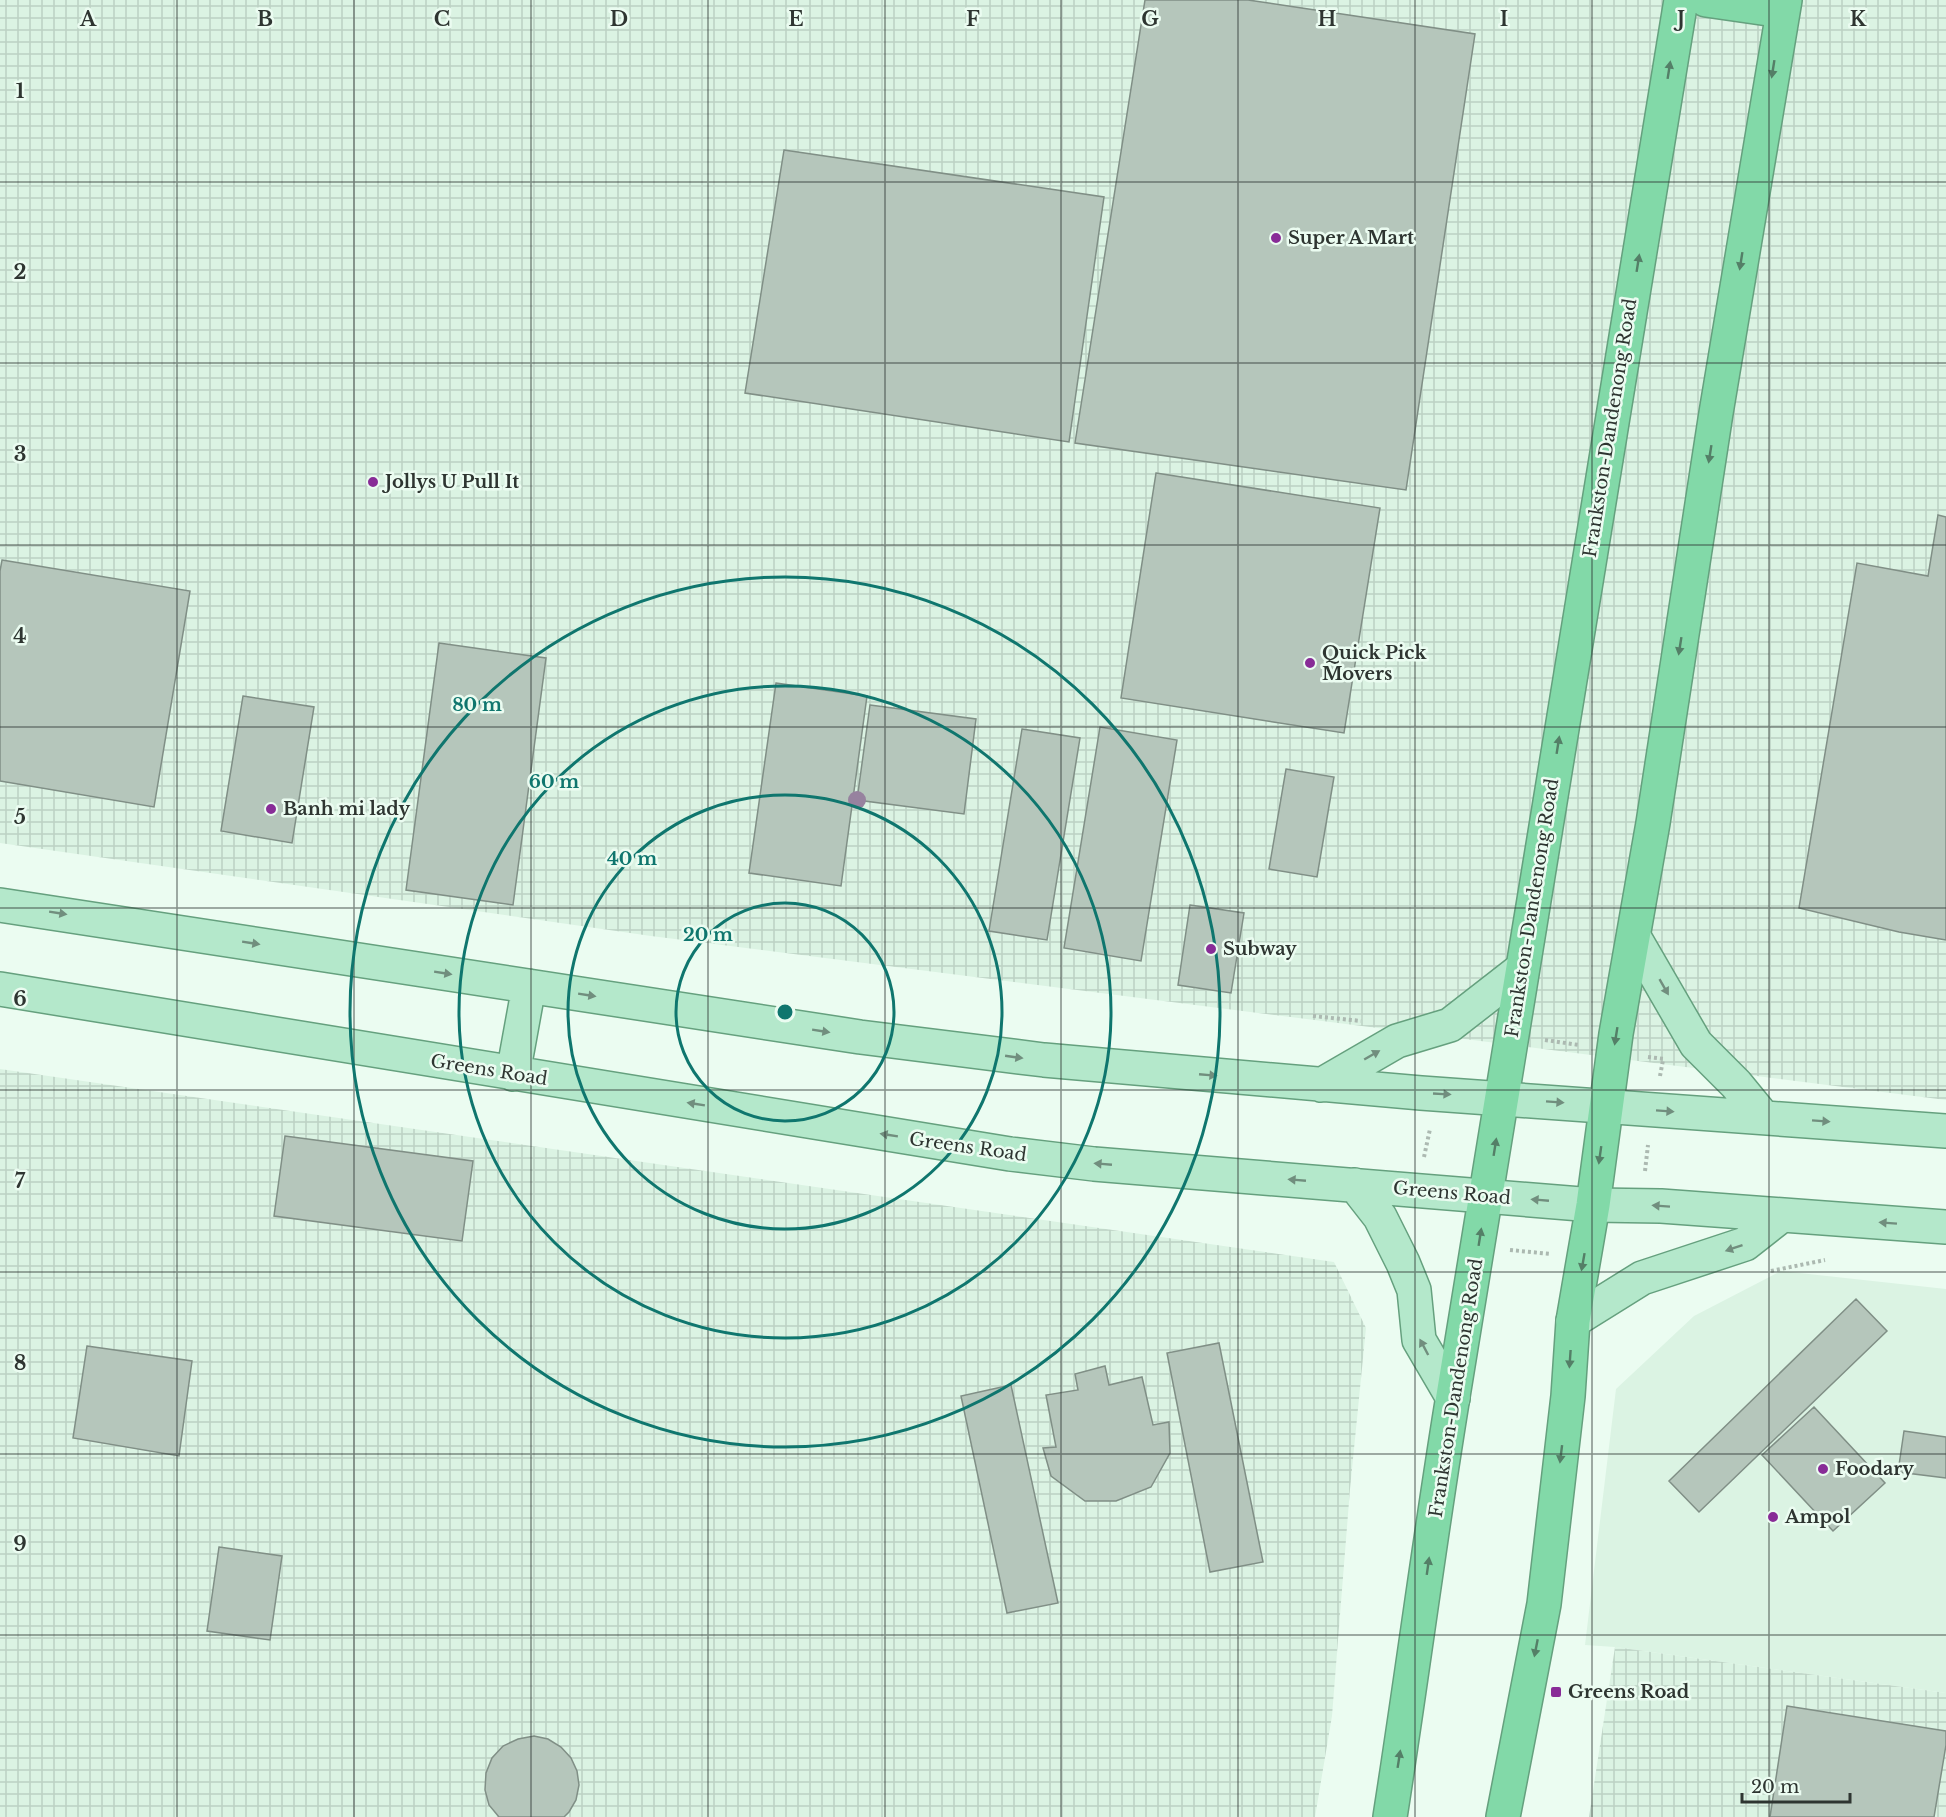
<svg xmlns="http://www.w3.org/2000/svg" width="1946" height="1817" viewBox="0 0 1946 1817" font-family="'Libre Baskerville',serif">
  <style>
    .built { fill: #dbf3e3 }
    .industrial { fill: url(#industrial-grid) }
    .building { fill: #b5c6bb; stroke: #808f86; stroke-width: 1.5 }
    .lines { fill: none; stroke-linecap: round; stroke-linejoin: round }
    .major-casing { stroke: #65a07e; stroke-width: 36 }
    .highway-casing { stroke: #65a07e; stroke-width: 36 }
    .path { stroke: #acb9b1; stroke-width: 4; stroke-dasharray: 3 3; stroke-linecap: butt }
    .major { stroke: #b4e8cb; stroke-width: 33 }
    .highway { stroke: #82d9a8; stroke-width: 33 }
    .tree { fill: #97829f }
    .oneway { fill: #547f67 }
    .oneway2 { fill: #718e7e }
    .grid { fill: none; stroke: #2e3531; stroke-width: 1.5; stroke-opacity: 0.55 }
    .ring { fill: none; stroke: #0f766e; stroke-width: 3 }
    .poi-dot { fill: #882c97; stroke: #ebfcf1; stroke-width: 2 }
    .labels { text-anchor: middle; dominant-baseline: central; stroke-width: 5; stroke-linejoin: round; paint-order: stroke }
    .poi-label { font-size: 18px; font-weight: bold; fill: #2e3531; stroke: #ebfcf1; text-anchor: start }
    .street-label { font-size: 18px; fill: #2e3531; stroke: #ebfcf1 }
    .grid-label { font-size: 20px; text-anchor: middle; font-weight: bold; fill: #2e3531; stroke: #ebfcf1; stroke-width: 5; stroke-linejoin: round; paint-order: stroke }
    .centre { fill: #0f766e; stroke: #ebfcf1; stroke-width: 3 }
    .ring-label { font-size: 18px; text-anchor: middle; font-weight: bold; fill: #0f766e; stroke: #ebfcf1; stroke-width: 5; stroke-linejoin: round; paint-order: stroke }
  </style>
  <defs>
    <pattern id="industrial-grid" width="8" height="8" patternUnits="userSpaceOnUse" patternTransform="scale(1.5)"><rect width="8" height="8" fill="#dbf3e3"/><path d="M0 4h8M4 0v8" fill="none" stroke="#bcd1c3"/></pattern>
  </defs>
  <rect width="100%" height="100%" fill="#ebfcf1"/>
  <!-- built -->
  <path class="built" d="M1781,1271L1946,1289V1693L1615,1647L1585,1645L1616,1389L1694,1316Z"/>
  <!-- industrial -->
  <path class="industrial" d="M0,0H1946V1100L651,936L0,843Z
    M0,1069L1334,1262L1366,1328L1350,1489L1332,1716L1315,1817H0Z
    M1615,1647L1946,1693V1817H1589Z"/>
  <!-- building -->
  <path class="building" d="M1145,0H1248L1475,34L1406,490L1075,443Z
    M784,150L1104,197L1069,442L745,393Z
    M1156,473L1380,508L1344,733L1121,698Z
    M1938,515L1946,517V940L1899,932L1799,908L1857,563L1928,576Z
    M2,560L190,591L154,807L0,781V571Z
    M439,643L546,658L513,905L406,890Z
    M776,683L867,696L841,886L749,873Z
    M243,696L314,707L292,843L221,831Z
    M870,705L976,719L964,814L857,800Z
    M1100,727L1177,740L1141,961L1064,948Z
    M1022,729L1080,738L1047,940L989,931Z
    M1286,769L1334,777L1317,877L1269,869Z
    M1190,905L1244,913L1231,993L1178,985Z
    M285,1136L473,1161L462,1241L274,1216Z
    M1856,1299L1887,1331L1699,1512L1669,1481Z
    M1219,1343L1263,1562L1210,1572L1167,1353Z
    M87,1346L192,1361L179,1456L73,1438Z
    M1105,1366L1109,1385L1142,1377L1153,1425L1169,1422L1170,1453L1151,1487L1116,1501H1085L1051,1476L1043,1448L1056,1447L1046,1395L1078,1390L1075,1374Z
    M1011,1385L1058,1603L1007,1613L961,1396Z
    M1814,1407L1885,1483L1833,1531L1762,1455Z
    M1904,1431L1946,1437V1478L1898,1472Z
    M219,1547L282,1556L270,1640L207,1631Z
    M1787,1706L1946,1731V1745L1934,1817H1770Z
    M534,1736L548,1739L561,1747L571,1758L577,1771L579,1785L576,1800L569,1812L564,1817H499L489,1805L485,1790L486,1773L492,1758L503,1746L518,1739Z"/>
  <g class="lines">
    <defs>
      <path id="major" d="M0,905L860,1037L1044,1060L1421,1093L1946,1131
        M1634,937L1696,1044L1736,1084L1763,1117
        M0,989L1010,1154L1094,1164L1593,1205L1661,1206L1946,1227
        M513,1074L529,986
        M1321,1085L1397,1041L1450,1025L1522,969
        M1355,1185L1380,1217L1403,1263L1414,1290L1419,1340L1453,1398
        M1573,1321L1642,1278L1745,1244L1782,1215"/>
      <path id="highway" d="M1706,0L1783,11
        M1390,1817C1412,1677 1430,1536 1453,1396C1529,931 1605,465 1681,0
        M1503,1817L1544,1604L1568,1396L1573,1321L1593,1205L1616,1034L1653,823L1716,413L1785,0"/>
    </defs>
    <!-- major casing -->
    <use href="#major" class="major-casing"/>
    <!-- highway casing -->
    <use href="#highway" class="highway-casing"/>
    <!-- path -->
    <path class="path" d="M1313,1016L1361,1021
      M1545,1040L1579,1045
      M1648,1057L1665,1059
      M1660,1076L1663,1060
      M1424,1157L1430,1129
      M1645,1171L1648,1145
      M1510,1250L1551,1254
      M1771,1271L1825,1260"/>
    <!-- major -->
    <use href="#major" class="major"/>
    <!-- highway -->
    <use href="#highway" class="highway"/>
  </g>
  <!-- trees -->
  <circle class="tree" cx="857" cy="800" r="9"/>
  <!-- one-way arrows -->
  <defs><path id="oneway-solid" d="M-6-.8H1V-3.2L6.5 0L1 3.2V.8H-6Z" transform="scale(1.5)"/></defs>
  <g class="oneway">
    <use href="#oneway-solid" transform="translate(1773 69) rotate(99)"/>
    <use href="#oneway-solid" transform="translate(1669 70) rotate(-81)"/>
    <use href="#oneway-solid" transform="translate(1741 261) rotate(99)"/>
    <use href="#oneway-solid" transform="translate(1638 263) rotate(-81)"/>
    <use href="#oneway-solid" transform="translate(1710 454) rotate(99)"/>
    <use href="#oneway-solid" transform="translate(1680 646) rotate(99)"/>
    <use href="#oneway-solid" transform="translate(1558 745) rotate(-81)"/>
    <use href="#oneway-solid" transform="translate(1616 1036) rotate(99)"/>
    <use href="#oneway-solid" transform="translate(1495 1147) rotate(-81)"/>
    <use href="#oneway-solid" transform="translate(1600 1155) rotate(98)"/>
    <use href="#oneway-solid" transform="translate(1480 1237) rotate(-81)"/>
    <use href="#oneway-solid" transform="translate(1583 1262) rotate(100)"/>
    <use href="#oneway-solid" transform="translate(1570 1359) rotate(94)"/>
    <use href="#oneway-solid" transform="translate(1561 1454) rotate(97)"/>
    <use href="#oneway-solid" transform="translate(1428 1566) rotate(-82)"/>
    <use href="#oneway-solid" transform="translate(1536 1648) rotate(101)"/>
    <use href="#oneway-solid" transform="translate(1399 1759) rotate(-81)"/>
  </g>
  <g class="oneway2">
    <use href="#oneway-solid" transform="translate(58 913) rotate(9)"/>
    <use href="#oneway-solid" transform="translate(251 943) rotate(9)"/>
    <use href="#oneway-solid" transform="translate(443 973) rotate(9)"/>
    <use href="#oneway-solid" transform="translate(1664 987) rotate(60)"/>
    <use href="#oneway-solid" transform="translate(587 995) rotate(9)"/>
    <use href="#oneway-solid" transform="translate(821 1031) rotate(9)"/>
    <use href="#oneway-solid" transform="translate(1372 1055) rotate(-30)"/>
    <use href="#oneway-solid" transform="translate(1014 1057) rotate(8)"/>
    <use href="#oneway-solid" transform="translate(1208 1075) rotate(5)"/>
    <use href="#oneway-solid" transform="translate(1442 1094) rotate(3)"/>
    <use href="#oneway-solid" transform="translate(1555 1102) rotate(4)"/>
    <use href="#oneway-solid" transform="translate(696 1104) rotate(-171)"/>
    <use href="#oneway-solid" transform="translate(1665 1111) rotate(4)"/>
    <use href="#oneway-solid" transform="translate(1821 1121) rotate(4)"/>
    <use href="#oneway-solid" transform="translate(889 1135) rotate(-171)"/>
    <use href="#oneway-solid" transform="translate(1103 1164) rotate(-175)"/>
    <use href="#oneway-solid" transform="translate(1297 1180) rotate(-175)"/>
    <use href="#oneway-solid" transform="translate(1540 1200) rotate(-175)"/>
    <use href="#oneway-solid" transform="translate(1661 1206) rotate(-176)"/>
    <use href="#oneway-solid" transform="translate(1888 1223) rotate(-176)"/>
    <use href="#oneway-solid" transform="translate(1734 1248) rotate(161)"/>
    <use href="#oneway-solid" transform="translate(1424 1347) rotate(-118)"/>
  </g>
  <!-- grid -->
  <path class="grid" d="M177,0V1817M354,0V1817M531,0V1817M708,0V1817M885,0V1817M1061,0V1817M1238,0V1817M1415,0V1817M1592,0V1817M1769,0V1817M0,182H1946M0,363H1946M0,545H1946M0,727H1946M0,908H1946M0,1090H1946M0,1272H1946M0,1454H1946M0,1635H1946"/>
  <!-- distance rings -->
  <g class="ring">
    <circle cx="785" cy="1012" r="109"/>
    <circle cx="785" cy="1012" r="217"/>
    <circle cx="785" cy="1012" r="326"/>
    <circle cx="785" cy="1012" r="435"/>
  </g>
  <!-- markers -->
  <g class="poi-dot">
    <circle cx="1276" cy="238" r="6"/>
    <circle cx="373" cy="482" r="6"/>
    <circle cx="1310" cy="663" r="6"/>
    <circle cx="271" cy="809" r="6"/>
    <circle cx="1211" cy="949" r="6"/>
    <circle cx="1823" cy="1469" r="6"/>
    <circle cx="1773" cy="1517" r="6"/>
    <rect x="1550" y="1686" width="12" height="12" rx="3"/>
  </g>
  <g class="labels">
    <!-- poi labels -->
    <g class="poi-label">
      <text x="1288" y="238">Super A Mart</text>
      <text x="385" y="482">Jollys U Pull It</text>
      <text x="1322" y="653">Quick Pick<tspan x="1322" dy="21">Movers</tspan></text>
      <text x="283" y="809">Banh mi lady</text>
      <text x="1223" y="949">Subway</text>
      <text x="1835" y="1469">Foodary</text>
      <text x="1785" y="1517">Ampol</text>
      <text x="1568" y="1692">Greens Road</text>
    </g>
    <!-- street labels -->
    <g class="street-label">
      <text transform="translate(1610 428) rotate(-81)">Frankston-Dandenong Road</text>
      <text transform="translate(1532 908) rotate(-81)">Frankston-Dandenong Road</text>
      <text transform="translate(489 1070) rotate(9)">Greens Road</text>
      <text transform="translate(968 1147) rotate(8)">Greens Road</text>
      <text transform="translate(1452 1193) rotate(5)">Greens Road</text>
      <text transform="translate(1456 1388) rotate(-81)">Frankston-Dandenong Road</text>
    </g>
  </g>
  <g class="grid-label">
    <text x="88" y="26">A</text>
    <text x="265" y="26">B</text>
    <text x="442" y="26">C</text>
    <text x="619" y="26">D</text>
    <text x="796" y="26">E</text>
    <text x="973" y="26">F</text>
    <text x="1150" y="26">G</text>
    <text x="1327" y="26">H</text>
    <text x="1504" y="26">I</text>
    <text x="1681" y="26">J</text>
    <text x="1858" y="26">K</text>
    <text x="20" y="98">1</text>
    <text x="20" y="279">2</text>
    <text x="20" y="461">3</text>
    <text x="20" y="643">4</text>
    <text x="20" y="824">5</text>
    <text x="20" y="1006">6</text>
    <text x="20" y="1188">7</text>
    <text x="20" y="1370">8</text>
    <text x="20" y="1551">9</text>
  </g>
  <circle cx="785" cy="1012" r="9" class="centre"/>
  <g class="ring-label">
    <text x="477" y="711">80 m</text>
    <text x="554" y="788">60 m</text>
    <text x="632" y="865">40 m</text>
    <text x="708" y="941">20 m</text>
  </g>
  <!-- scale -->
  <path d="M1742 1793v9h108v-9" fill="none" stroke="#2e3531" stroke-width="3"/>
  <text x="1751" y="1793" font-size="18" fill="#2e3531" stroke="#ebfcf1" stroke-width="4.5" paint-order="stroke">20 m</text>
</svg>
